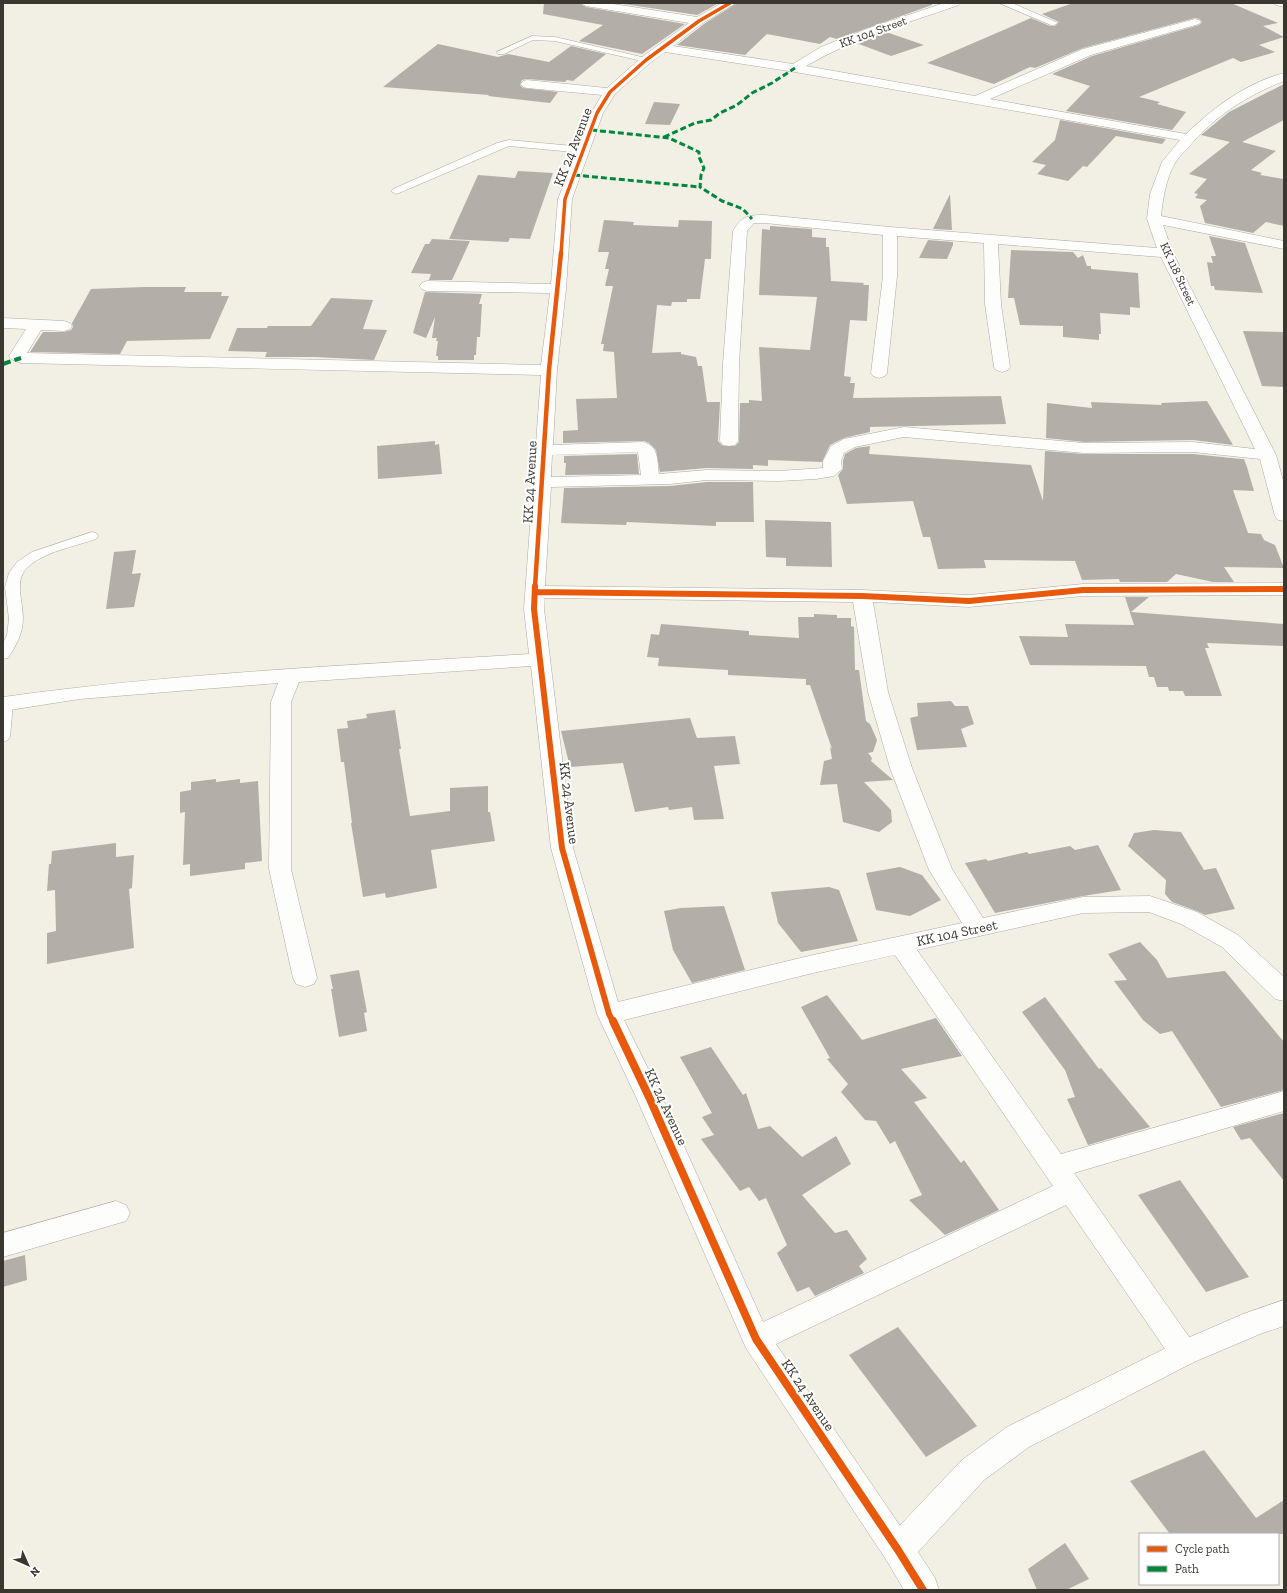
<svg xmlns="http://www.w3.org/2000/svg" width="1287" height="1593" viewBox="0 0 1287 1593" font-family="'Zilla Slab',serif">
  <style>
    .building { fill: #b3afa8 }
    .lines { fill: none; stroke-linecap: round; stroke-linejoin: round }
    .lane-casing { stroke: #acaaa2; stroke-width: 1 }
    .street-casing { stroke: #acaaa2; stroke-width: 1 }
    .secondary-casing { stroke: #acaaa2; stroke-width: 1 }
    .lane { fill: #fdfdfb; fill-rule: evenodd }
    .street { fill: #fdfdfb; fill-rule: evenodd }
    .secondary { fill: #fdfdfb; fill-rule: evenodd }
    .quiet-far1 { stroke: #00873e; stroke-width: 3; stroke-dasharray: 6 3; stroke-linecap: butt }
    .quiet { stroke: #00873e; stroke-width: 4; stroke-dasharray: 8 4; stroke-linecap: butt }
    .cycleway-far3-casing { stroke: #fff; stroke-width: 5 }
    .cycleway-far2-casing { stroke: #fff; stroke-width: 6 }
    .cycleway-far1-casing { stroke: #fff; stroke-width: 8 }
    .cycleway-casing { stroke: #fff; stroke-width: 10 }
    .cycleway-far3 { stroke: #e8590c; stroke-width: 3.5 }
    .cycleway-far2 { stroke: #e8590c; stroke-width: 4.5 }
    .cycleway-far1 { stroke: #e8590c; stroke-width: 6 }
    .cycleway { stroke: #e8590c; stroke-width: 8 }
    .labels { text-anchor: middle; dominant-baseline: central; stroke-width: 4; stroke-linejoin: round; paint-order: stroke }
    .far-street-label { font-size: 12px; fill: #39372f; stroke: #fff }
    .street-label { font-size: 14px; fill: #39372f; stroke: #fff }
  </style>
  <rect width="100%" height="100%" fill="#f2efe5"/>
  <!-- building -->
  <path class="building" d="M544,3H579L586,7L685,24L642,54L579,41L603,25L543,14Z
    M617,3H719L697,15Z
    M737,3H932V5L837,39L830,37L820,44L767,34L745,55L677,45L704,24Z
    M1073,3H1231L1278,23L1263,26L1284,37L1259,45L1275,52L1241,62L1233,58L1139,97L1160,102L1157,104L1186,112L1172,130L1066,111L1090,86L1052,74L1092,56L1199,25L1202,22L1199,19L1195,18L1083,48L1035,68L1030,67L994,84L927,63L1031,18L1050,26H1055L1059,22L1042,14Z
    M886,32L924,45L891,56L856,43Z
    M438,44L498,57L508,54L549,62L571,46L606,54L573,81L567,80L565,82L527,79L522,80L520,85L523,88L558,92L550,103L488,96L489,95L383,87Z
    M1284,84V120L1242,142L1276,151L1251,170L1262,173L1260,175L1284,179V226L1266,222L1253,233L1205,223L1200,206L1207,200L1195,198L1198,194L1194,193L1207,179L1189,174L1230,142L1201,135L1229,112Z
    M654,102L680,104L670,125L645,124Z
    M1060,120L1166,139L1162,144L1116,136L1087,167L1083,166L1068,181L1037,174L1046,165L1032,162L1055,140Z
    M518,171L553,173L530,239L510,238L508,242L449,239L478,175L515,178Z
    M950,194L952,230L933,229Z
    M604,220L634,222L633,225L678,227L679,220L712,221L711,259H705L700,299H687V302H672L671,306L657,305L652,353L681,352V354L696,357L698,366H702L707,402H720L718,441L723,446H735L739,442L740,403H749V400L762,401L759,347L810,350L817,297L759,295L762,229L770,230V226L812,229V237L826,238V247H829L831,281L864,283L863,285H869L867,321L850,320L844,376L851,377L850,383H855L853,398L1001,396L1006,424L870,427V432L844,438L830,445L822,462L768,460V466L753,465V469L707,468L660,472L656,450L649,443L644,441L563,443V431L578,430L576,399L617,398L614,352L603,351L604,344H601L613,286H605L609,269H605L609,252H598Z
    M1209,236L1245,243L1263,293L1215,290L1214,286H1211L1207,262L1213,263L1211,256H1216Z
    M432,239L470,241L452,280H429L431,274L411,273L425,244H429Z
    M928,240L953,242V245L947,259L919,258Z
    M1011,250L1073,252L1078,258L1083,255L1087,266H1091V269L1138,273L1140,308L1130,307V315L1100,313L1101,334H1099V340L1063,337V326L1020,325L1014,298H1008Z
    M143,287H186L184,292H222L221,296H229L210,339L127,341L120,354L30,352L43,332H64L71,330L73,327L72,323L91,289Z
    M425,292L482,294L479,304H482L480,337H477L476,355H474V360H438V356H436L438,341H436L437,338H432L435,317L426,338L413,333Z
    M331,298L373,300L363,329L387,330L374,360L315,357H265L267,352L228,351L237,328H267L268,326H311Z
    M1243,331L1284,332V387L1262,386Z
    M1207,401L1233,445L1193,440L1084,442L1046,438L1047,403L1092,408L1091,402L1162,405L1161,403Z
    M435,441V445L439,444L442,474L378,479L377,446Z
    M870,446L869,454L1031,465L1043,501L1045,451L1084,454H1193L1241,459H1244L1247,467L1254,491L1233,490L1248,533L1261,534L1264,540L1275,545L1284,568L1224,567L1234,582H1213L1176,574L1167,582H1120L1119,579L1082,580L1075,561L984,560L986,568L938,569L930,537H923L913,501L847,504L838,475L843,469V461L845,454L856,448Z
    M637,454L639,474L565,475L566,463H564V456Z
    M707,482H753L754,522H716V526L627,522L626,525L561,523L564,488L670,486Z
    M765,520L831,522L832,567L786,566V558L766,557Z
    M136,550L132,574L141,573L134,607L106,609L114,552Z
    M1125,597H1149L1131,612L1284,624V646L1207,643L1209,648H1205L1222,696H1185L1183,691H1169L1168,687H1157L1154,677H1149L1146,666L1030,665L1019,636L1068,637L1065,624L1134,625Z
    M814,614L837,615V618H851V626L854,627L855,670H859L866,721L870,724L877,740L873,752L868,753L872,758L871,761L893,780L864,782L891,810L892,822L879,832L843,822L837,784L820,785L824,761L832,759L830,747L832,749L810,685H806V679L728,675V670L658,666L659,658L647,657L651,634L659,635L661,624L749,631V635L799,638L798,617H814Z
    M951,701L955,706H968L974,724L961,729L967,747L917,750L910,718L918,716L917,703Z
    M395,710L401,749H399L410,816L450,811V788L488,786V812H490L495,841L431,850L437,888L386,898L385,893L363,897L351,823H352L344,762H341L337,729L348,728L347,721L367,718L366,714Z
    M690,718L697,738L735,736L740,764L714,766L724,819L694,820L692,807L669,810L668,807L635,812L623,763L570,767L561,731Z
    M216,779V782L240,779V783L258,781L262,861L245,863V869L190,876V864L183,865L185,812L180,813V792L191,790V782Z
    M1154,830L1181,832L1204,870L1216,868L1235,909L1205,915L1197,911L1172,902L1165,894L1166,880L1128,846L1134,833Z
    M116,843V857L134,855L132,888L129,889L134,948L47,964V933L56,931L55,890L47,891L49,864H51L52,851Z
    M1098,845L1121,890L1083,896L995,913L965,863L986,859L988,861L1027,852L1029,854L1070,846L1075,850Z
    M900,867L922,875L941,900L910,916L876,910L866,873Z
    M829,887L839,890L858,941L801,952L778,923L771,892Z
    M724,906L745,970L692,983L673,950L664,911L681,908Z
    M1140,942L1157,960L1167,978L1225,971L1284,1042V1090L1221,1107L1172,1031L1160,1034L1143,1020L1114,981L1127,980L1108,954Z
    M359,970L367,1012L364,1013L367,1031L339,1037L331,989H333L330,975Z
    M827,995L862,1040L936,1018L962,1056L901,1069L927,1098L914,1102L961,1163L964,1160L999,1210L945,1235L909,1200L922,1195L895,1141L890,1144L876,1121L865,1120L841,1092L848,1084L827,1059L830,1058L801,1007Z
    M1045,997L1099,1069L1101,1068L1150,1127L1088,1145L1067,1099L1075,1097L1065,1070L1022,1012Z
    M711,1047L743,1095L746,1093L758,1129L770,1126L802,1157L836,1136L851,1164L802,1195L835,1233L847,1230L867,1259L859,1266L864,1273L815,1296L809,1287L797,1292L777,1253L787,1245L766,1198L759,1201L749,1187L740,1191L701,1139L714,1135L702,1117L712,1113L680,1057Z
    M1284,1113V1181L1250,1138L1241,1140L1233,1127Z
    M1180,1180L1249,1277L1206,1292L1138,1195Z
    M25,1255L27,1280L3,1287V1261Z
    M898,1327L977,1426L926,1457L849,1355Z
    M1204,1450L1256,1518L1284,1500V1534H1170L1130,1481Z
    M1065,1543L1089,1579L1066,1590H1037L1028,1569Z"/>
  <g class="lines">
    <defs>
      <path id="lane" d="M999,3H1012L1058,23L1054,25H1051Z
        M532,36L555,37L646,58L650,60L646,62L555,41L533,40L504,54H498L497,52Z
        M509,140L584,147L588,150L584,153L509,146L399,193L396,194L391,191L393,189L497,143Z
        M92,532L96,533L98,536L96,539C79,545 58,549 41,558C10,574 22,591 23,618C23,633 16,646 8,658L3,659V643L7,635L9,619L5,587L9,573L17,562L32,552Z
        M3,697L8,698L13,703L10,737L8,740L3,742Z"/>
      <path id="street" d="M580,3H607L697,17L722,3H736L703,23L673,46L793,64L821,47L869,28L944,3H961L959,5C907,23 854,38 806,66L975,96L1083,49L1195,19L1199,20L1201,22L1199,24L1091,55L990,99L1186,134C1214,107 1246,83 1284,73V81C1246,96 1213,117 1187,149C1183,153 1178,158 1175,163C1166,179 1163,198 1161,216L1284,241V249L1163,225L1173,253L1276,455L1284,484V521L1278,520L1275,516L1260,459L1193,452L1084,453L904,437L855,447L844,453L841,461L842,469L834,476L816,479L779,481L707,480L670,484L551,487L545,586L862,590L969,595L1083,584L1284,583V595L1083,596L969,607L873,602L888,692L912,768L952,869L983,918L1083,897L1150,896L1197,912L1238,935L1284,977V1001L1275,999L1222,947L1181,924L1149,912L1083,913L917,950L1061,1154L1284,1091V1111L1074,1173L1194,1344L1199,1353L1194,1362L1184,1366L1174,1362L1066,1205L776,1344L909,1539L914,1550L909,1561L898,1566L887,1561L746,1348L636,1097L597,1014L551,848L531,666L299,682L291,702V869L317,978L314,984L305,987L296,984L293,978L269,869L271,702L278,683L80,699L3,711V697C177,673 354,665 529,654L524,609L541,375L21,363L11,359L9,356L26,329L3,328V318L64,321L70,323L72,326L70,329L64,331L41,330L27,353L541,365L550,293L427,291L422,289L419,286L422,283L427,281L551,284L558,199L591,113L602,95L527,88L523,87L521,84L523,81L527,80L607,88L642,57L689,23L586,6ZM665,52L795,72L1180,140L1162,162L1150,194L1147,219L1157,248L890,227L765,215C748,215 742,216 733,231L723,364L720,441L723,445L729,446L735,445L738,441L739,364L747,231L754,223H765L883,235V276L871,373L873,376L879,378L885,376L887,373L897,276V236L984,243L985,304L994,367L996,370L1002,372L1008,370L1010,367L1001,304L998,244L1161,257L1255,449L1193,442L1084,443L904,427L844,439L831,446L823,461V468L779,471L707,470L659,474C657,460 659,446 643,442L553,445L557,370L566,289L572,199L603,113L615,94L650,63ZM638,452L641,475L551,477L552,455ZM544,598L853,602L868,692L890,768L929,870L962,923L813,955L618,1002L573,848L544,609ZM895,955L1053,1186L763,1322L662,1097L624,1020L813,973Z
        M1274,3H1284V7L1276,5Z
        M116,1201L126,1205L130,1213L126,1221L3,1257V1233Z"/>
      <path id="secondary" d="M1284,1300V1326L1260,1334L1194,1362L1029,1447L984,1480L918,1552L935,1578L939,1590H904L887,1561L882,1550L887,1539L962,1460L1007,1427L1174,1344L1243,1314Z"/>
    </defs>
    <!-- lane casing -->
    <use href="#lane" class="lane-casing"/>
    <!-- street casing -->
    <use href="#street" class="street-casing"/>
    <!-- secondary casing -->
    <use href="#secondary" class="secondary-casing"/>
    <!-- lane -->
    <use href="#lane" class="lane"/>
    <!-- street -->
    <use href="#street" class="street"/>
    <!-- secondary -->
    <use href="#secondary" class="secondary"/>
    <!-- quiet-far1 -->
    <path class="quiet-far1" d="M591,130L669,138L699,152V157L704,168L701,175L700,187L722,201L743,209L752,219
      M664,137L695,123L711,120L720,113L737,105L752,93L772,83L795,68
      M574,175L700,187"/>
    <!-- quiet -->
    <path class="quiet" d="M3,364L21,358"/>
    <defs>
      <path id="cycleway-far3" d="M561,254L565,199L597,113L610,92L646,60L699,21L730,3"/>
      <path id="cycleway-far2" d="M535,587L549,370L561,253"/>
      <path id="cycleway-far1" d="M535,586L534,609L562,848L609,1014L613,1022
        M536,592L862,596L969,601L1083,590L1284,589"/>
      <path id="cycleway" d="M613,1021L649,1097L756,1339L898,1550L923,1590"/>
    </defs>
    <!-- cycleway-far3 casing -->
    <use href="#cycleway-far3" class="cycleway-far3-casing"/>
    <!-- cycleway-far2 casing -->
    <use href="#cycleway-far2" class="cycleway-far2-casing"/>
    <!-- cycleway-far1 casing -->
    <use href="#cycleway-far1" class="cycleway-far1-casing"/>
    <!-- cycleway casing -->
    <use href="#cycleway" class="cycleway-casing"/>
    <!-- cycleway-far3 -->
    <use href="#cycleway-far3" class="cycleway-far3"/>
    <!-- cycleway-far2 -->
    <use href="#cycleway-far2" class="cycleway-far2"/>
    <!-- cycleway-far1 -->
    <use href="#cycleway-far1" class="cycleway-far1"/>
    <!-- cycleway -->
    <use href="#cycleway" class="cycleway"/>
  </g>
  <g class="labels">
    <!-- far-street labels -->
    <g class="far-street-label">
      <text transform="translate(873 32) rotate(-20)">KK 104 Street</text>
      <text transform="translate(1178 274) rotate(65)">KK 118 Street</text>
    </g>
    <!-- street labels -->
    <g class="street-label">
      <text transform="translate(573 147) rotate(-69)">KK 24 Avenue</text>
      <text transform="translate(530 482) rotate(-87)">KK 24 Avenue</text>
      <text transform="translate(569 803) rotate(83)">KK 24 Avenue</text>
      <text transform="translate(957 933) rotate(-12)">KK 104 Street</text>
      <text transform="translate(666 1107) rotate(65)">KK 24 Avenue</text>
      <text transform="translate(808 1395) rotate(56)">KK 24 Avenue</text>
    </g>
  </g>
  <!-- border -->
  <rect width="1287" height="1593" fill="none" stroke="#39372f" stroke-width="8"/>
  <!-- legend -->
  <rect x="1139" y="1533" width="140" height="52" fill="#ffffff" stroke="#b0afac"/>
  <rect x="1147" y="1546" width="20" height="6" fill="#e8590c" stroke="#b0afac"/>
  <text x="1175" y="1553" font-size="12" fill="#39372f">Cycle path</text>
  <rect x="1147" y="1566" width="20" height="6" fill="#00873e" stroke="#b0afac"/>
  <text x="1175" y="1573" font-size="12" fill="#39372f">Path</text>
  <!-- north arrow -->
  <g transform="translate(28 1565) rotate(135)" stroke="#ffffff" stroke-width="3" paint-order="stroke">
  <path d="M0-3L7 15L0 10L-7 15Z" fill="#39372f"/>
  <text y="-6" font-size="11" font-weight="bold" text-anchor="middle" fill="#39372f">N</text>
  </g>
</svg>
